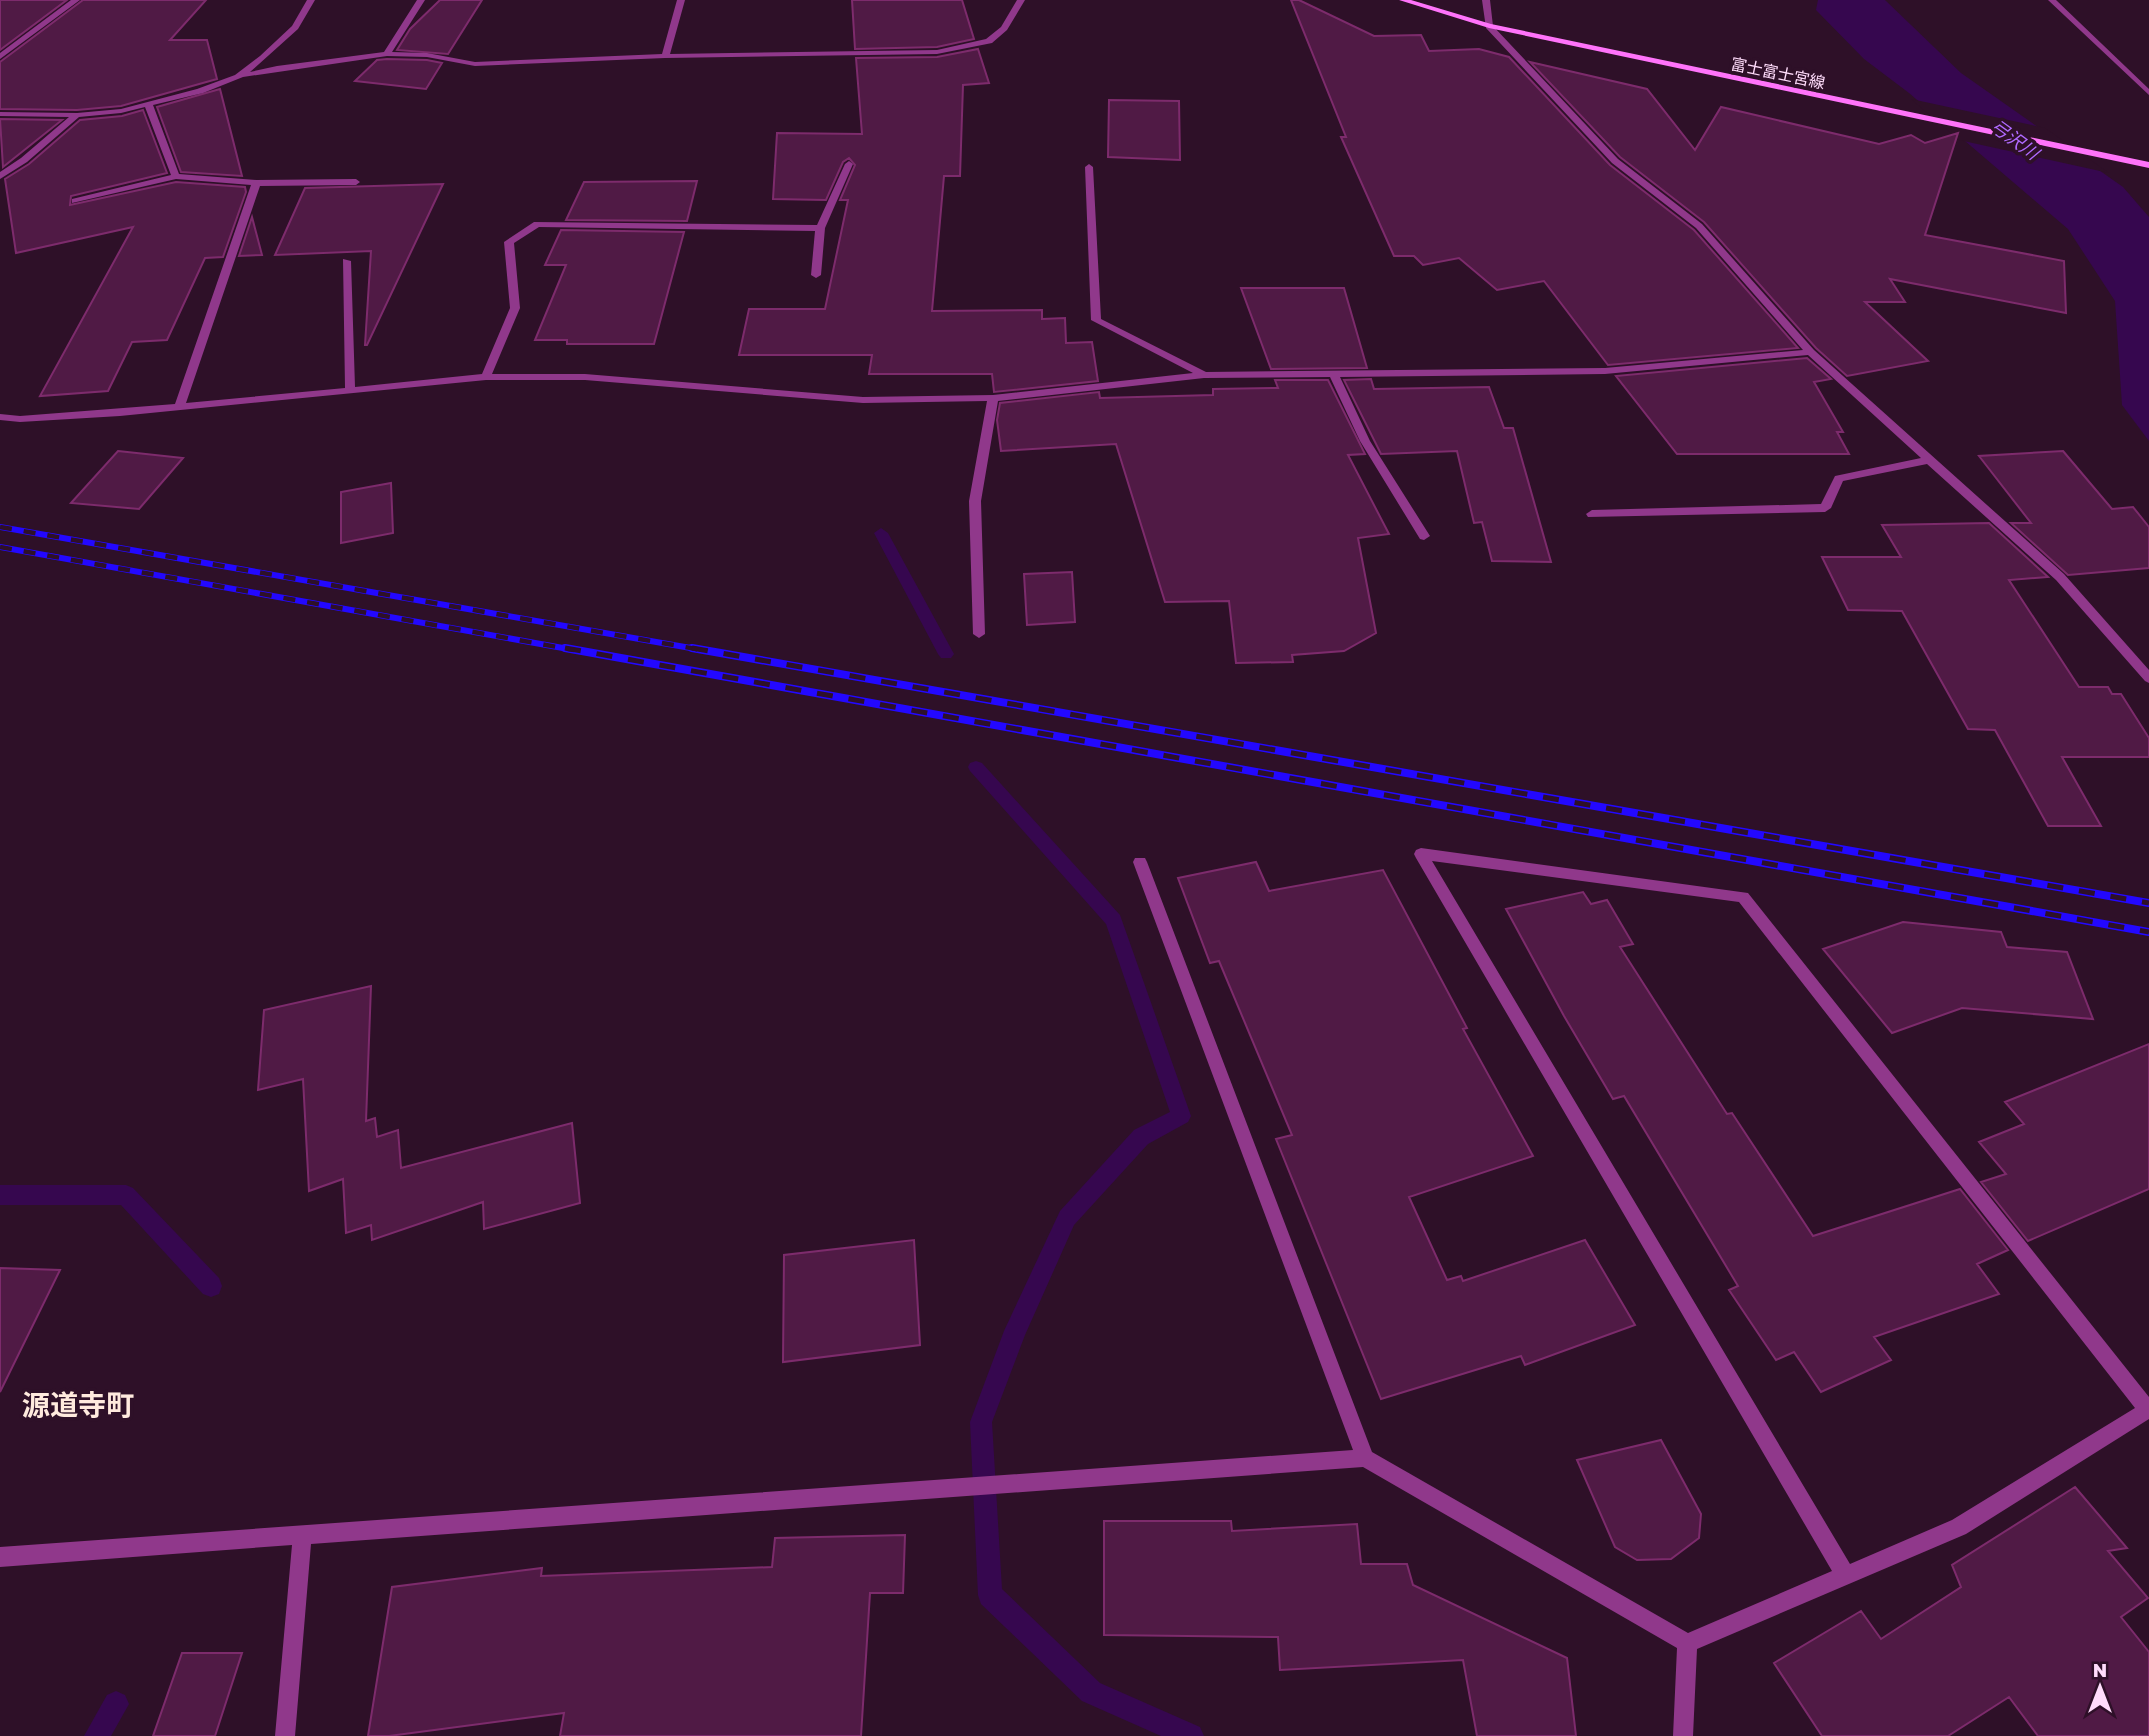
<svg xmlns="http://www.w3.org/2000/svg" width="2149" height="1736" viewBox="0 0 2149 1736" font-family="'Golos Text','Noto Sans JP',sans-serif">
  <style>
    .water { fill: #36074f }
    .pier { fill: #2e1028 }
    .lines { fill: none; stroke-linecap: round; stroke-linejoin: round }
    .stream { fill: #36074f; fill-rule: evenodd }
    .building { fill: #501a45; stroke: #7d2b6c; stroke-width: 2 }
    .street { fill: #90388b; fill-rule: evenodd }
    .secondary { fill: #ff73fa; fill-rule: evenodd }
    .rail-far1-casing { stroke: #2308ff; stroke-width: 6 }
    .rail-casing { stroke: #2308ff; stroke-width: 8 }
    .rail-far1 { stroke: #2e1028; stroke-width: 4.5; stroke-dasharray: 12; stroke-linecap: butt }
    .rail { stroke: #2e1028; stroke-width: 5; stroke-dasharray: 16; stroke-linecap: butt }
    .labels { text-anchor: middle; dominant-baseline: central; stroke-width: 7; stroke-linejoin: round; paint-order: stroke }
    .far-street-label { font-size: 16px; fill: #ffdcfb; stroke: #2e1028 }
    .far-water-label { font-size: 18px; font-style: italic; fill: #b06aff; stroke: #2e1028 }
    .near-quarter-label { font-size: 28px; font-weight: bold; fill: #ffeade; stroke: #2e1028 }
  </style>
  <rect width="100%" height="100%" fill="#2e1028"/>
  <!-- water -->
  <path class="water" d="M1818,0H1885L1961,73L2123,187L2149,217V441L2122,405L2115,301L2068,229L1909,93L1864,59L1816,10Z"/>
  <!-- pier -->
  <path class="pier" d="M1911,99L2045,128L2109,173L1959,140Z"/>
  <g class="lines">
    <!-- stream -->
    <path class="stream" d="M881,528L888,533L954,654L951,658H941L938,654L874,533Z
      M976,761L982,763L1120,915L1191,1116L1188,1122L1148,1144L1074,1225L1025,1335L992,1422L1002,1589L1100,1683L1200,1727L1204,1736H1161L1082,1701L981,1604L978,1595L970,1422L1004,1331L1060,1211L1134,1130L1170,1112L1106,924L970,771L968,767L970,763Z
      M0,1185H126L133,1188L219,1278L222,1286L219,1294L211,1297L203,1294L121,1205H0Z
      M116,1691L125,1695L129,1704L111,1736H84L107,1695Z"/>
  </g>
  <!-- building -->
  <path class="building" d="M0,0H67L0,50Z
    M83,0H206L170,40H207L217,79L121,106L77,110L0,109V62Z
    M440,0H482L448,54L397,50L410,29Z
    M852,0H962L974,39L937,47L855,49Z
    M1291,0H1299L1374,36L1421,35L1429,51L1479,49L1509,57L1610,165L1694,230L1798,348L1608,365L1544,281L1497,290L1459,258L1423,265L1414,256H1394L1341,137H1346Z
    M978,49L989,83L963,85L960,176H944L932,311L1042,310V319L1065,318L1066,343L1092,342L1098,381L994,392L992,374H869L872,355H739L749,309H825L848,200H840L855,165L849,158L843,162L826,200L773,199L777,133L862,134L856,58L937,57Z
    M387,59L427,60L442,63L426,89L355,81L377,60Z
    M1530,62L1647,89L1695,150L1721,107L1879,144L1911,135L1925,143L1958,133L1925,235L2064,261L2066,313L1890,279L1905,302H1865L1928,361L1847,376L1816,348L1704,222L1620,157Z
    M220,89L242,176L181,172L157,107Z
    M1109,100L1179,101L1180,160L1108,157Z
    M143,110L167,173L71,196L70,205L176,182L245,187L246,192L223,257L205,258L167,340L132,342L108,391L40,396L133,227L16,253L5,179L29,164L80,120L122,116Z
    M0,119L62,120L3,167Z
    M697,181L687,221L566,220L584,182Z
    M443,184L367,345H365L371,251L275,255L305,188Z
    M252,217L262,255L239,256Z
    M561,230L684,232L654,344H567V340H535L566,265H545Z
    M1241,288H1344L1367,368L1271,369Z
    M1807,358L1831,379L1814,382L1843,432H1837L1849,454H1677L1616,376Z
    M1371,379L1374,389L1489,387L1504,428H1513L1551,562L1492,561L1482,522L1474,523L1457,451L1381,454L1344,380Z
    M1275,380H1328L1365,454L1348,455L1389,534L1358,538L1376,633L1344,651L1292,655L1293,662L1236,663L1229,601L1165,602L1116,444L1001,451L997,420L1000,403L1099,392L1100,398L1213,395V389L1278,388Z
    M118,451L183,458L139,509L71,503Z
    M2063,451L2112,509L2133,507L2149,527V568L2068,575L2011,523H2031L1979,456Z
    M391,483L393,533L341,543V492Z
    M1989,523L2048,577L2009,580L2079,687H2108L2112,694H2121L2149,738V757H2062L2101,826H2048L1995,730L1968,729L1902,611L1848,610L1822,557H1901L1882,525Z
    M1072,572L1075,622L1027,625L1024,574Z
    M1256,862L1269,891L1383,870L1467,1028L1463,1029L1533,1156L1409,1197L1447,1280L1461,1276L1463,1281L1585,1240L1635,1325L1525,1365L1521,1356L1381,1399L1276,1139L1292,1135L1219,961L1210,963L1178,878Z
    M1583,892L1591,904L1607,900L1633,944L1620,947L1727,1114L1732,1113L1813,1236L1960,1189L2008,1250L1977,1264L1999,1294L1874,1337L1891,1360L1821,1392L1794,1352L1776,1360L1729,1290L1738,1286L1624,1096L1613,1099L1564,1016L1506,909Z
    M1903,922L2001,932L2007,947L2067,952L2093,1019L1962,1008L1892,1033L1823,949Z
    M371,986L366,1121L375,1118L377,1137L398,1130L401,1168L572,1123L580,1203L484,1229L483,1202L372,1240L371,1225L346,1233L343,1179L309,1191L303,1079L258,1090L264,1010Z
    M2149,1044V1189L2028,1241L1981,1182L2006,1174L1979,1142L2024,1124L2005,1102Z
    M914,1240L920,1345L783,1362L784,1255Z
    M0,1268L60,1270L0,1392Z
    M1661,1440L1701,1514L1699,1538L1671,1559L1637,1560L1615,1547L1577,1460Z
    M2075,1487L2127,1548L2108,1551L2148,1598L2121,1617L2149,1652V1736H2038L2009,1697L1948,1736H1822L1774,1663L1861,1611L1881,1639L1961,1587L1952,1565Z
    M1104,1521H1231L1232,1531L1357,1524L1361,1564H1407L1413,1585L1567,1658L1576,1736H1477L1463,1660L1280,1670L1278,1637L1104,1635Z
    M905,1535L903,1593H870L861,1736H560L564,1713L389,1736H368L392,1587L542,1568L541,1576L772,1567L775,1538Z
    M182,1653H242L215,1736H153Z"/>
  <g class="lines">
    <!-- street -->
    <path class="street" d="M71,0H80L0,59V53Z
      M307,0H315L298,29L250,72L277,66L384,52L417,0H425L392,52L427,53L475,62L662,54L677,0H685L670,54L937,50L986,39L1001,27L1017,0H1025L1007,30L992,43L937,54L665,58L475,66L427,57L387,56L243,77L203,93L153,105L179,174L256,180L356,179L360,182L356,185L260,186L186,403L345,388L343,259L351,261L355,387L482,374L510,308L504,242L534,222L817,225L845,164L849,161L853,164L825,228L821,275L816,278L811,275L815,231L539,227L514,243L520,308L492,374H585L863,397L993,395L1193,373L1091,320L1085,167L1089,164L1093,167L1101,319L1206,372L1605,368L1803,350L1696,228L1612,163L1486,28L1482,0H1490L1493,26L1618,159L1702,224L1814,350L2064,574L2149,670V683L2145,681L2056,580L1927,464L1843,481L1831,508L1825,512L1588,517L1586,514L1592,510L1821,504L1835,476L1921,458L1808,355L1605,374L1340,377L1370,441L1430,536L1424,540L1420,539L1360,441L1330,377L1204,378L998,401L981,501L985,634L979,638L973,634L969,501L987,401L863,403L585,380H486L120,416L20,422L0,420V414L20,416L175,404L251,185L176,179L72,203V199L171,175L145,107L121,113L79,117L27,162L0,179V172L21,158L69,117L0,116V112L77,113L121,109L197,89L235,75L260,56L292,26Z
      M2048,0H2056L2149,89V95Z
      M1421,848L1748,893L2149,1397V1419L1966,1534L1697,1649L1693,1736H1673L1677,1648L1363,1467L311,1544L295,1736H275L292,1545L0,1567V1547L1353,1450L1133,862L1135,858H1145L1147,862L1372,1452L1688,1633L1832,1571L1416,858L1414,854L1416,850ZM1432,861L1739,902L2135,1408L1952,1520L1850,1564Z"/>
    <!-- secondary -->
    <path class="secondary" d="M1399,0H1411L1491,24L2149,162V168L1489,28Z"/>
    <defs>
      <path id="rail-far1" d="M0,527L702,650
        M0,547L574,650"/>
      <path id="rail" d="M565,648L2149,932
        M692,648L2149,903"/>
    </defs>
    <!-- rail-far1 casing -->
    <use href="#rail-far1" class="rail-far1-casing"/>
    <!-- rail casing -->
    <use href="#rail" class="rail-casing"/>
    <!-- rail-far1 -->
    <use href="#rail-far1" class="rail-far1"/>
    <!-- rail -->
    <use href="#rail" class="rail"/>
  </g>
  <g class="labels">
    <!-- far-street labels -->
    <g class="far-street-label">
      <text transform="translate(1778 73) rotate(12)">富士富士宮線</text>
    </g>
    <!-- far-water labels -->
    <g class="far-water-label">
      <text transform="translate(2015 139) rotate(36)">弓沢川</text>
    </g>
    <!-- near-quarter labels -->
    <g class="near-quarter-label">
      <text x="78" y="1404">源道寺町</text>
    </g>
  </g>
  <!-- north arrow -->
  <g transform="translate(2100 1687)" stroke="#2e1028" stroke-width="5" paint-order="stroke">
  <path d="M0-5L12 26L0 18L-12 26Z" fill="#ffdcfb"/>
  <text y="-10" font-size="19" font-weight="bold" text-anchor="middle" fill="#ffdcfb">N</text>
  </g>
</svg>
